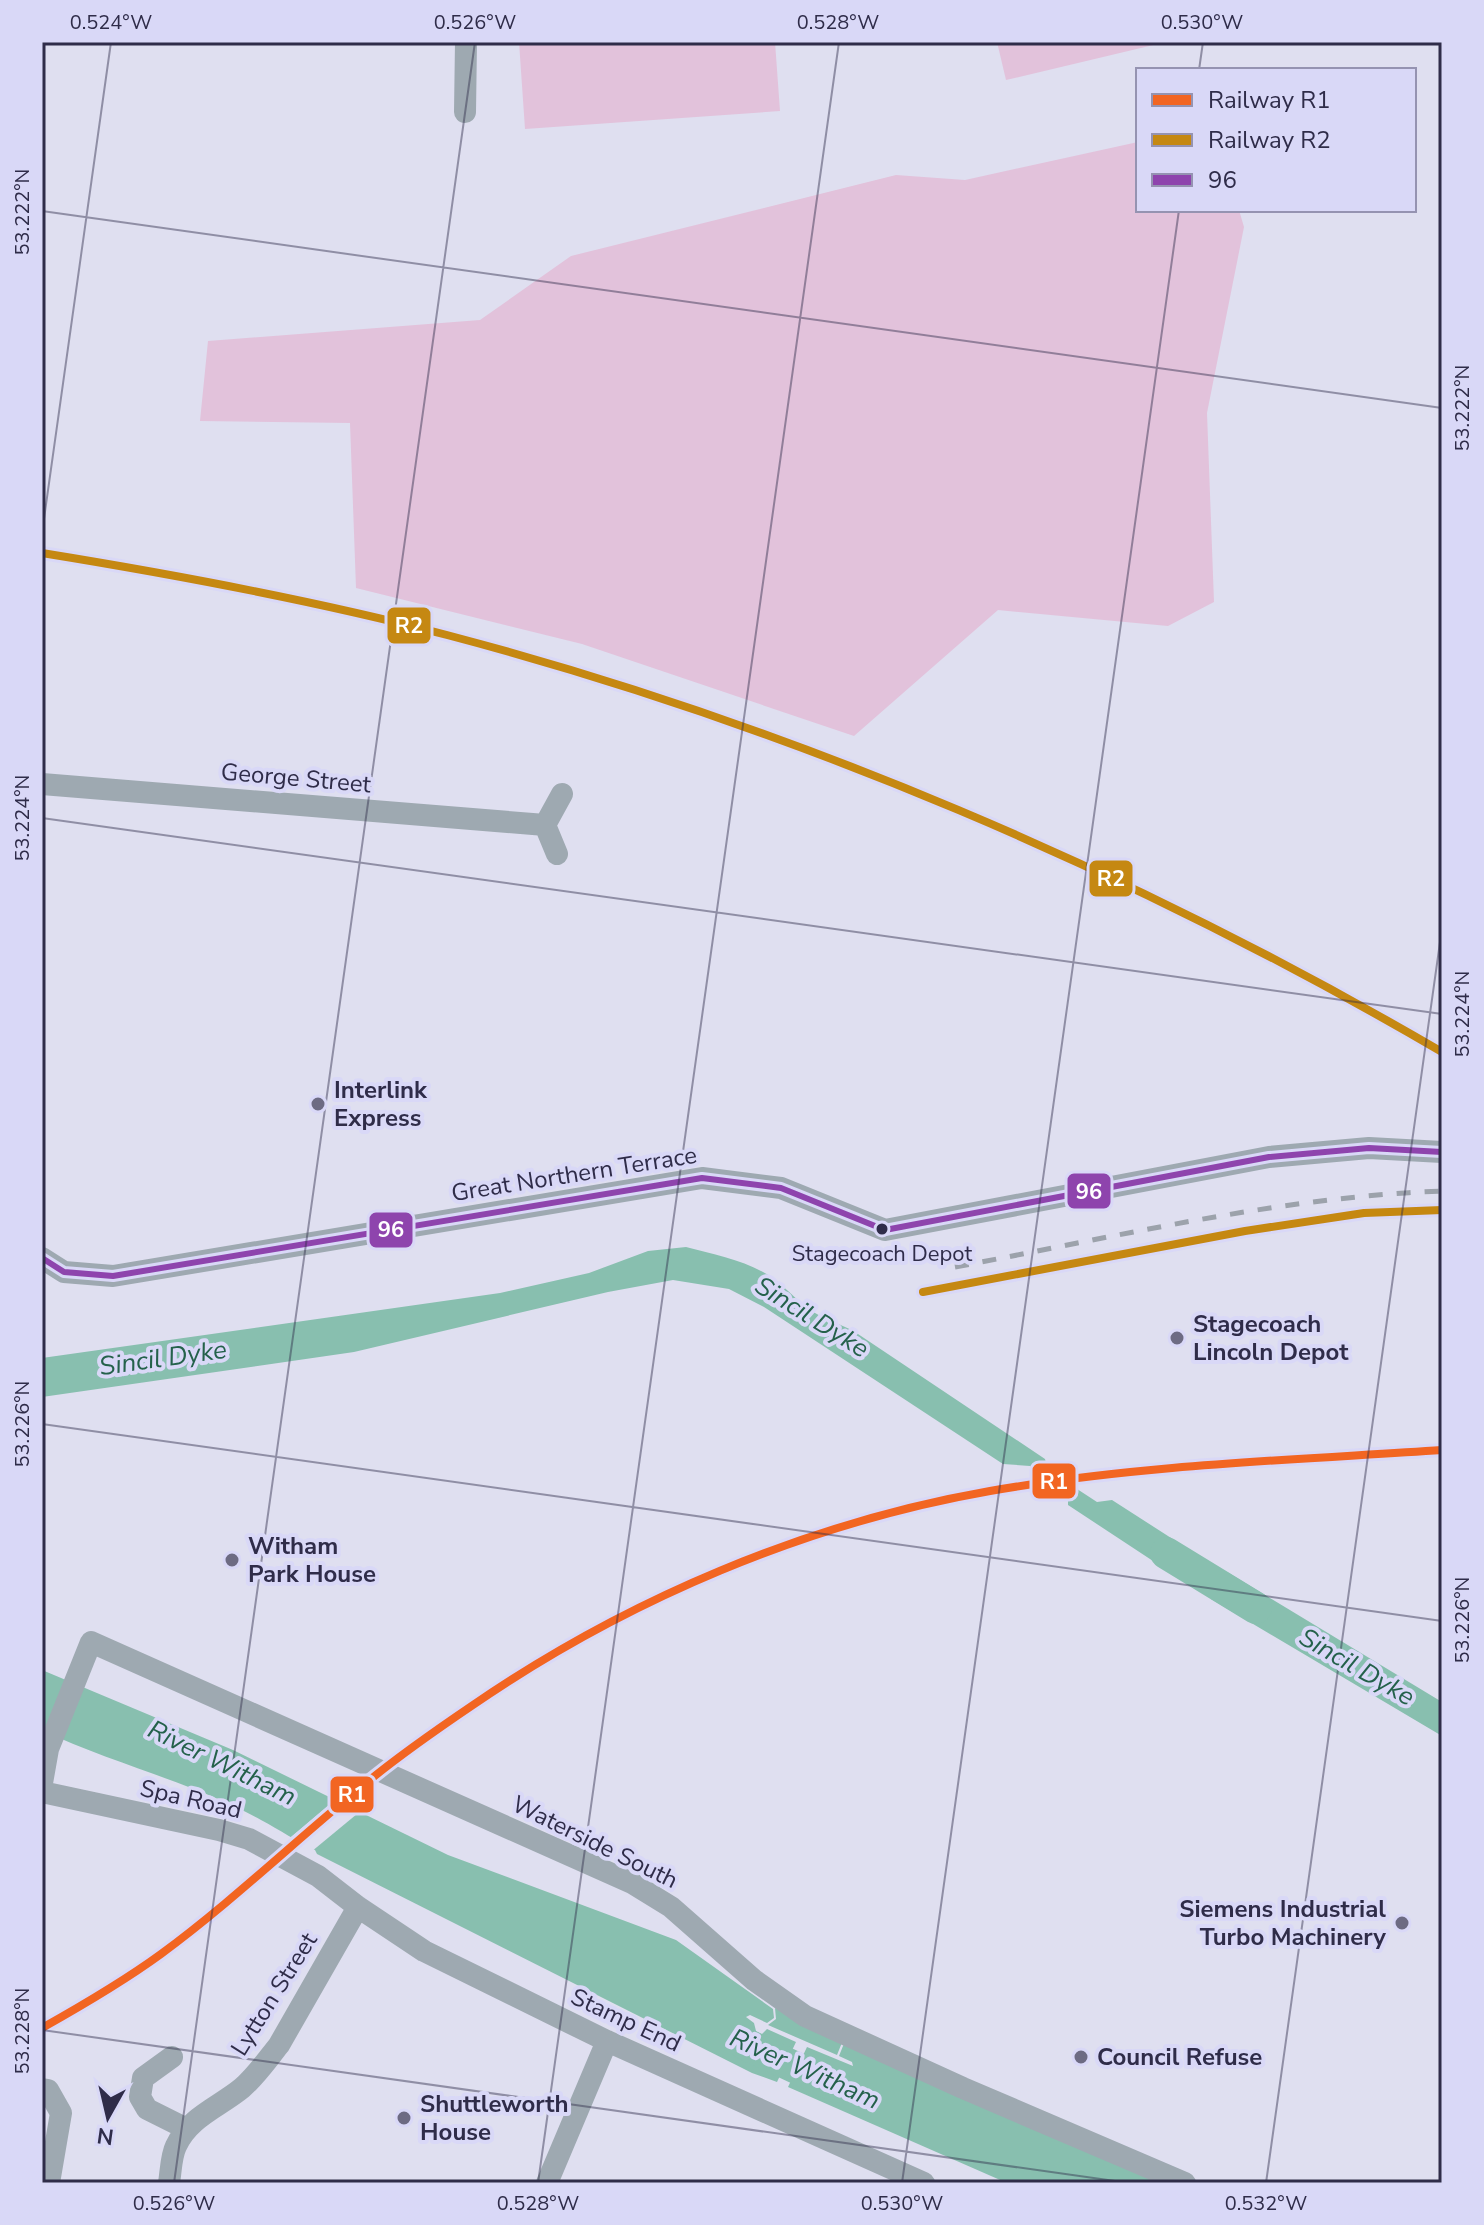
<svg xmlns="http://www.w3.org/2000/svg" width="1484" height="2225" viewBox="0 0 1484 2225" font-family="'Nunito Sans',sans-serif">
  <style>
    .green { fill: #e2c2db }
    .water { fill: #88bfaf }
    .pier { fill: #dfdff0 }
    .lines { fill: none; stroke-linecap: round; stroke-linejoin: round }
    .river { stroke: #88bfaf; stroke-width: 32 }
    .minor { stroke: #9ea9b1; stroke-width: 22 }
    .rail { stroke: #9ca2ab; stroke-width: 5; stroke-dasharray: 14 14; stroke-linecap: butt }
    .bus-1-casing { stroke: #d9d8f7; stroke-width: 12 }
    .bus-1 { stroke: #8e44ad; stroke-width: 6 }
    .rail-1-casing { stroke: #d9d8f7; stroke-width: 14 }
    .rail-2-casing { stroke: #d9d8f7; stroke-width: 14 }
    .rail-1 { stroke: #f26522; stroke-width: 8 }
    .rail-2 { stroke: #c58812; stroke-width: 8 }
    .ticks { fill: none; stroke: #2f2c49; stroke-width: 2; stroke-opacity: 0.45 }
    .poi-dot { fill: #6d6b83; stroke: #d9d8f7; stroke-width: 3 }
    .bus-dot { fill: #2f2c49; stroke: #d9d8f7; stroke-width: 3 }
    .labels { text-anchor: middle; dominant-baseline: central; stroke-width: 8; stroke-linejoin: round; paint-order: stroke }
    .bus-label { font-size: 22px; fill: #2f2c49; stroke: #d9d8f7 }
    .street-label { font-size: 24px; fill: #2f2c49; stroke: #d9d8f7 }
    .poi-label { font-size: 24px; font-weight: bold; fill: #2f2c49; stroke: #d9d8f7; text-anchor: start }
    .water-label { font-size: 26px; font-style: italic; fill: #24614b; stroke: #d9d8f7 }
    .line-badge { stroke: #d9d8f7; stroke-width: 3 }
    .badge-label { font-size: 22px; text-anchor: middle; font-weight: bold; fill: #fff }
    .neatline { fill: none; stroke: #2f2c49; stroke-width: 3 }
    .ticks-label { font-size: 20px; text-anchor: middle; fill: #2f2c49 }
  </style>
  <rect width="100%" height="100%" fill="#dfdff0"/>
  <!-- green -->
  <path class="green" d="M519,42H775L780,111L525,129Z
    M997,42H1166L1006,80Z
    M1138,142V210H1239L1244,227L1207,413L1214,602L1168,626L998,610L854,736L582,644L356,588L350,423L200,421L208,341L480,320L571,256L896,175L965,180Z"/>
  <!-- water -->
  <path class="water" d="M686,1247C712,1254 739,1259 763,1272C780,1281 791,1295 806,1307C822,1319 839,1323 855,1332L1045,1459L1048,1470L1097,1502L1112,1500L1210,1563L1194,1588L1068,1505V1495L1030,1466L1003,1464L764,1307L729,1289L673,1280L608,1292L354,1352L42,1397V1358L500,1293L589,1273L648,1251Z
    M1227,1572L1442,1702V1736L1211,1599Z
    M42,1670L233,1750L448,1855L676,1940L773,2009L774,2018L767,2023L750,2015L746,2017L754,2023L756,2031L762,2034L767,2029L796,2042L777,2082L752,2073L317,1854L315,1850C296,1841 280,1830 261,1820C192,1782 113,1764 42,1730Z
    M775,2008L843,2040L837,2055L768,2025L776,2019Z
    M845,2041L1161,2183H1007L788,2087L807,2047L853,2066L852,2062L839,2056Z"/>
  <!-- pier -->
  <path class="pier" d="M339,1797L363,1809L311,1852L286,1841Z"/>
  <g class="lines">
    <!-- river -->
    <path class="river" d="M1166,1553L1256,1608
      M745,2044L837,2087"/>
    <!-- minor -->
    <path class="minor" d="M465,112L466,42
      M42,784L545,825L557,854
      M545,825L562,794
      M42,1258L64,1272L113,1276L702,1178L781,1188L885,1230L1269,1157L1369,1148L1442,1152
      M42,1783L48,1749L91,1642L632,1883L671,1907L754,1980L805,2016L963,2088L1185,2183
      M42,1792L219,1830L249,1839L318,1876L358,1907L424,1951L607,2041L924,2183
      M172,2057L143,2078L140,2097L147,2109L187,2129
      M42,2089L48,2090L61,2113L49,2183
      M169,2183C171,2171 171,2156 176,2146C189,2117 219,2107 242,2088C256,2076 267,2060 279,2045L358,1907
      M547,2183L607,2041"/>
    <!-- rail -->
    <path class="rail" d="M955,1267C1116,1237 1278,1197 1442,1191
      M923,1292L1245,1231L1364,1213L1442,1210"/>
    <defs>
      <path id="bus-1" d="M42,1258L64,1272L113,1276L702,1178L781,1188L885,1230L1269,1157L1369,1148L1442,1152"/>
    </defs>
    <!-- bus-1 casing -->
    <use href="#bus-1" class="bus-1-casing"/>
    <!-- bus-1 -->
    <use href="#bus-1" class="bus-1"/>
    <defs>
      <path id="rail-1" d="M42,2028C83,2005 124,1981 161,1954C233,1901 297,1839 366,1783C400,1755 436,1730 473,1705C626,1600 807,1523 990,1491C1140,1465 1291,1460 1442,1450"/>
      <path id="rail-2" d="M42,553C178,575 313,600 447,635C793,726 1134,872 1442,1052
        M923,1292L1245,1231L1364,1213L1442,1210"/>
    </defs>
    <!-- rail-1 casing -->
    <use href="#rail-1" class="rail-1-casing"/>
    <!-- rail-2 casing -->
    <use href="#rail-2" class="rail-2-casing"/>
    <!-- rail-1 -->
    <use href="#rail-1" class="rail-1"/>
    <!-- rail-2 -->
    <use href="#rail-2" class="rail-2"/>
  </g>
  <!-- ticks -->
  <path class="ticks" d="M1199,70L1203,42M42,211L1442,408M42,533L111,42M42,818L1442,1014M42,1424L1442,1621M42,2030L1129,2183M174,2183L475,42M538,2183L839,42M902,2183L1179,210M1266,2183L1442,928"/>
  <!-- markers -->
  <g class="poi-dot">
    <circle cx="318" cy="1104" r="8"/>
    <circle cx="1177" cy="1338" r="8"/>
    <circle cx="232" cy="1560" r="8"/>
    <circle cx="1402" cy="1923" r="8"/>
    <circle cx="1081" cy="2057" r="8"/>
    <circle cx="404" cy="2118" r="8"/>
  </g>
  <circle class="bus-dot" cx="882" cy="1229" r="7"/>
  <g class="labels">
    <!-- bus labels -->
    <g class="bus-label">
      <text x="882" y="1254">Stagecoach Depot</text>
    </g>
    <!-- street labels -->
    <g class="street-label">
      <text transform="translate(296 778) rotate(5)">George Street</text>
      <text transform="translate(574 1174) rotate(-9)">Great Northern Terrace</text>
      <text transform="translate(191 1799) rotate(13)">Spa Road</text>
      <text transform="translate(595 1842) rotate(26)">Waterside South</text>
      <text transform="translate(274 1994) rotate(-58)">Lytton Street</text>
      <text transform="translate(626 2020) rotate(25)">Stamp End</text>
    </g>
    <!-- poi labels -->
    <g class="poi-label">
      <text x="334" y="1090">Interlink<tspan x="334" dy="28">Express</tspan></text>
      <text x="1193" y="1324">Stagecoach<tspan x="1193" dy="28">Lincoln Depot</tspan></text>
      <text x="248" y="1546">Witham<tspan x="248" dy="28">Park House</tspan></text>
      <text x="1386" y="1909" text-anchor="end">Siemens Industrial<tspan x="1386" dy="28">Turbo Machinery</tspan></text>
      <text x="1097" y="2057">Council Refuse</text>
      <text x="420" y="2104">Shuttleworth<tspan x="420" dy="28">House</tspan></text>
    </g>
    <!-- water labels -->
    <g class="water-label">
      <text transform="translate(812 1317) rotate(32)">Sincil Dyke</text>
      <text transform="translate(163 1358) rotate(-8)">Sincil Dyke</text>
      <text transform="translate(1357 1667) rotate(30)">Sincil Dyke</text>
      <text transform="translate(222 1763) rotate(26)">River Witham</text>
      <text transform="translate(805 2069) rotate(24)">River Witham</text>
    </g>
  </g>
  <g class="line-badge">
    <rect x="386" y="606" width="46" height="39" rx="8" fill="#c58812"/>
    <rect x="1088" y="859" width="46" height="39" rx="8" fill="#c58812"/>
    <rect x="1066" y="1172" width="46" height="38" rx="8" fill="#8e44ad"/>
    <rect x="368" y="1211" width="46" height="38" rx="8" fill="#8e44ad"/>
    <rect x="1031" y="1462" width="46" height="38" rx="8" fill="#f26522"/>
    <rect x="329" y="1775" width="46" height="39" rx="8" fill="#f26522"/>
  </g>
  <g class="badge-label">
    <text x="409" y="633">R2</text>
    <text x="1111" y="886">R2</text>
    <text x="1089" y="1199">96</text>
    <text x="391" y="1237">96</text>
    <text x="1054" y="1489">R1</text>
    <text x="352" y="1802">R1</text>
  </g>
  <!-- border -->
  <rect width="1484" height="2225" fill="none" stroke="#d9d8f7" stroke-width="88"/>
  <!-- legend -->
  <rect x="1136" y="68" width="280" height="144" fill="#d9d8f7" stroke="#9593b1" stroke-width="2"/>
  <rect x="1152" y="94" width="40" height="12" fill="#f26522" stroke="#9593b1" stroke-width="2"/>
  <text x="1208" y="108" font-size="24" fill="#2f2c49">Railway R1</text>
  <rect x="1152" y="134" width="40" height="12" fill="#c58812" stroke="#9593b1" stroke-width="2"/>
  <text x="1208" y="148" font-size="24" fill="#2f2c49">Railway R2</text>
  <rect x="1152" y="174" width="40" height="12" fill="#8e44ad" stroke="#9593b1" stroke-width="2"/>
  <text x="1208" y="188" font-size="24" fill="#2f2c49">96</text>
  <!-- north arrow -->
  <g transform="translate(108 2117) rotate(188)" stroke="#d9d8f7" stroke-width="6" paint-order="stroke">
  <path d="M0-6L14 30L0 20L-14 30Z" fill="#2f2c49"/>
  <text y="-12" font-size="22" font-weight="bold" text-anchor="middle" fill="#2f2c49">N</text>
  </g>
  <rect x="44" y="44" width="1396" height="2137" class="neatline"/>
  <g class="ticks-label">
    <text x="111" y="29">0.524°W</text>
    <text x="475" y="29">0.526°W</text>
    <text x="838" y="29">0.528°W</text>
    <text x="1202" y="29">0.530°W</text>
    <text transform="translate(22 212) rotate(-90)" y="7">53.222°N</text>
    <text transform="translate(1462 408) rotate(-90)" y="7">53.222°N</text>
    <text transform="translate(22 818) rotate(-90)" y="7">53.224°N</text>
    <text transform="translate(1462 1014) rotate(-90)" y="7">53.224°N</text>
    <text transform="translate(22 1424) rotate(-90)" y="7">53.226°N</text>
    <text transform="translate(1462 1620) rotate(-90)" y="7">53.226°N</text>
    <text transform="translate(22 2031) rotate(-90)" y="7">53.228°N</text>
    <text x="174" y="2210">0.526°W</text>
    <text x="538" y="2210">0.528°W</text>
    <text x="902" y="2210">0.530°W</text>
    <text x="1266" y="2210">0.532°W</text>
  </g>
</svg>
